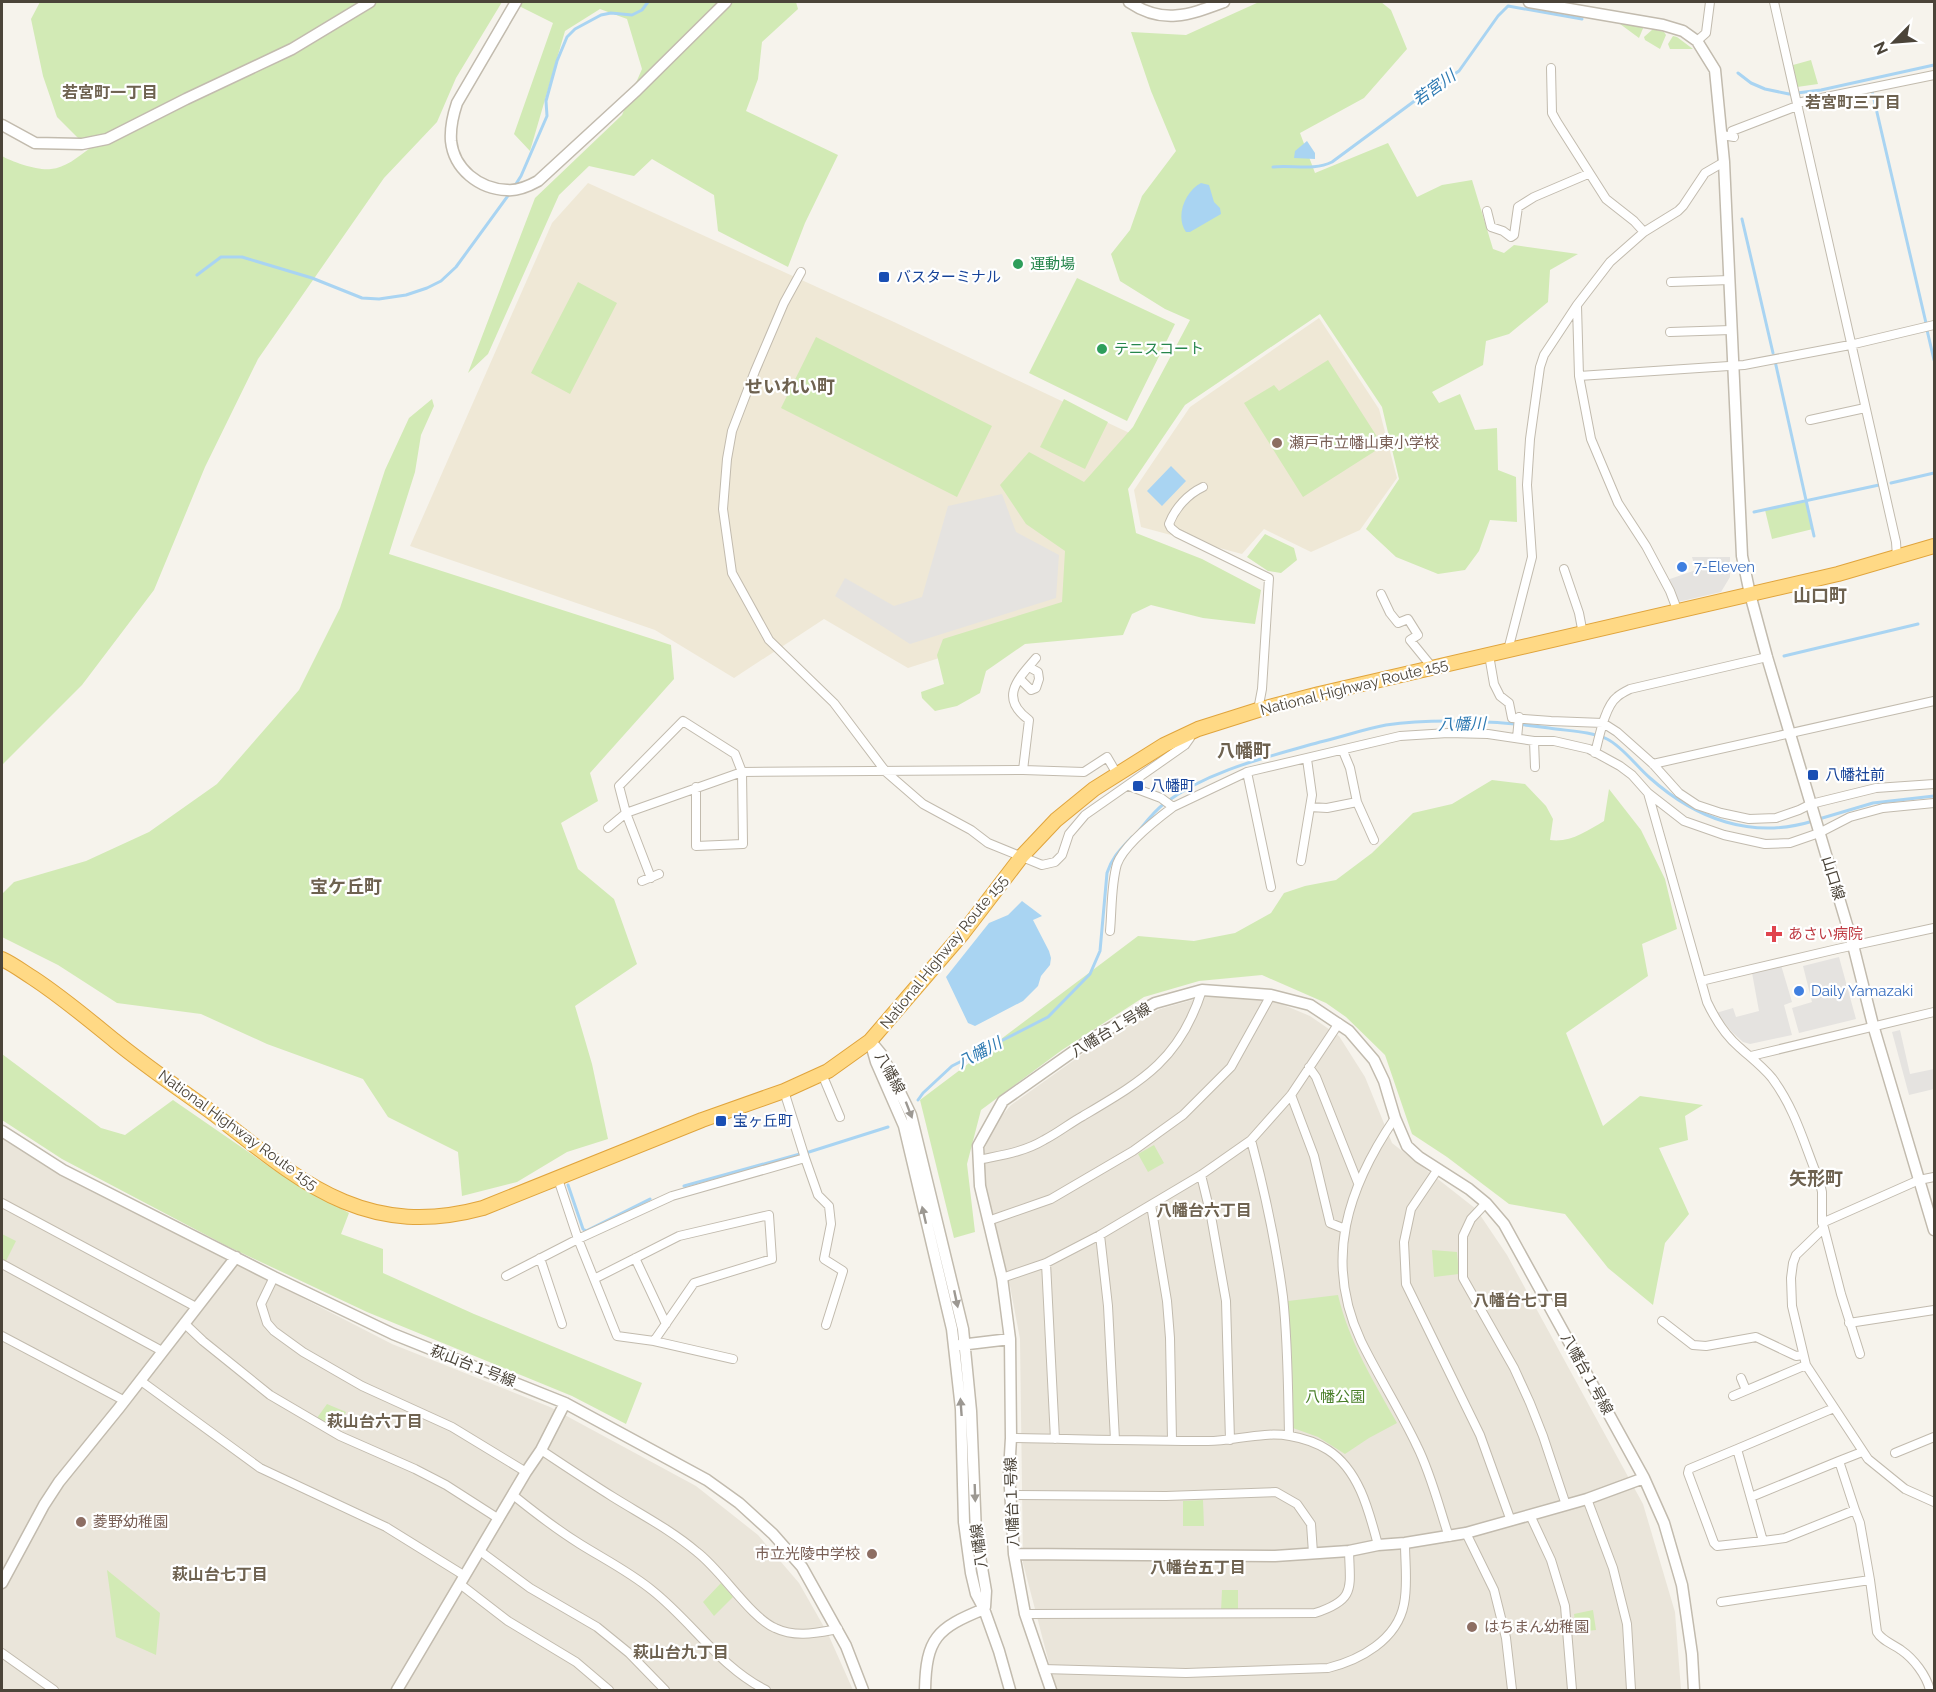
<svg xmlns="http://www.w3.org/2000/svg" width="1936" height="1692" viewBox="0 0 1936 1692" font-family="Raleway,'Noto Sans JP',sans-serif">
  <style>
    .residential { fill: #eae5da }
    .education { fill: #efe8d6 }
    .green { fill: #d2eab5 }
    .parking { fill: #e5e3e0 }
    .water { fill: #a9d4f2 }
    .lines { fill: none; stroke-linecap: round; stroke-linejoin: round }
    .stream { stroke: #a9d4f2; stroke-width: 3 }
    .minor-casing { stroke: #c2bbae; stroke-width: 10 }
    .tertiary-casing { stroke: #c2bbae; stroke-width: 13 }
    .trunk-casing { stroke: #e0a43c; stroke-width: 16 }
    .minor { stroke: #fff; stroke-width: 8 }
    .tertiary { stroke: #fff; stroke-width: 10 }
    .trunk { stroke: #ffd985; stroke-width: 14 }
    .oneway { fill: #9c9892 }
    .leisure-dot { fill: #2e9e5b; stroke: #fff; stroke-width: 2 }
    .transit-dot { fill: #1a4fb4; stroke: #fff; stroke-width: 2 }
    .education-dot { fill: #8d6e63; stroke: #fff; stroke-width: 2 }
    .shop-dot { fill: #3f7fe0; stroke: #fff; stroke-width: 2 }
    .health-dot { fill: #e0444e; stroke: #fff; stroke-width: 2 }
    .labels { text-anchor: middle; dominant-baseline: central; stroke-width: 4.5; stroke-linejoin: round; paint-order: stroke }
    .leisure-label { font-size: 15px; fill: #27864d; stroke: #fff; text-anchor: start }
    .transit-label { font-size: 15px; fill: #164399; stroke: #fff; text-anchor: start }
    .education-label { font-size: 15px; fill: #785e54; stroke: #fff; text-anchor: start }
    .shop-label { font-size: 15px; fill: #366cbe; stroke: #fff; text-anchor: start }
    .street-label { font-size: 15px; fill: #4b4439; stroke: #fff }
    .health-label { font-size: 15px; fill: #be3a42; stroke: #fff; text-anchor: start }
    .park-label { font-size: 15px; fill: #4a7f2a; stroke: #fff }
    .water-label { font-size: 16px; font-style: italic; fill: #2e7ab2; stroke: #fff }
    .neighbourhood-label { font-size: 16px; font-weight: bold; fill: #6e6250; stroke: #fff }
    .quarter-label { font-size: 18px; font-weight: bold; fill: #6e6250; stroke: #fff }
  </style>
  <rect width="100%" height="100%" fill="#f6f3ec"/>
  <!-- residential -->
  <path class="residential" d="M1207,996H1262L1310,1016L1339,1036L1365,1077L1392,1143L1476,1209L1507,1255L1643,1504L1675,1612L1681,1690H1056L1023,1563L1020,1339L1010,1286L985,1186V1148L995,1124L1011,1105L1091,1048L1160,1009Z
    M2,1138L61,1174L392,1344L550,1407L696,1486L758,1535L799,1583L828,1634L853,1690H2Z"/>
  <!-- education -->
  <path class="education" d="M588,183L894,322L1138,437L1113,480L1133,596L908,668L824,619L734,678L655,630L410,546L552,223Z
    M1319,318L1379,409L1397,478L1360,530L1311,552L1264,529L1242,554L1141,527L1134,490L1190,407Z"/>
  <!-- green -->
  <path class="green" d="M40,2H502L456,78L437,122L384,178L258,359L205,467L154,590L82,685L2,765V156C12,162 39,171 51,169C65,168 78,157 89,149L57,117L43,76L31,19Z
    M511,2H796L798,9L762,42L758,79L746,111L838,155L805,223L788,267L718,231L714,195L652,159L634,176L589,166L559,195L488,354L468,373L535,198L622,115L642,69L627,19L600,9L565,31L530,151L514,134L553,23Z
    M1259,2H1381L1391,10L1407,49L1364,98L1300,133L1315,173L1388,143L1417,197L1442,185L1472,180L1493,249L1504,253L1514,245L1578,254L1550,270L1548,302L1509,334L1486,341L1483,365L1432,392L1439,403L1460,394L1475,430L1497,428L1498,470L1516,477L1517,522L1490,520L1479,551L1465,570L1438,574L1396,557L1366,529L1399,479L1382,407L1320,314L1185,405L1128,489L1136,533L1202,559L1261,590L1255,624L1203,618L1151,605L1132,614L1123,635L1025,644L986,671L980,693L957,706L935,711L922,698L921,692L944,684L937,655L943,639L1062,602L1065,551L1026,524L1000,485L1029,452L1084,482L1133,427L1190,320L1165,309L1120,281L1111,254L1130,230L1142,196L1176,151L1151,91L1131,32L1186,35Z
    M1616,21L1644,26L1639,38Z
    M1653,29L1664,32L1666,35L1660,49L1645,40L1644,37Z
    M1673,36L1677,37L1693,49H1670L1668,44Z
    M1811,60L1818,84L1797,87L1793,65Z
    M1077,278L1175,324L1127,421L1029,373Z
    M578,282L617,303L570,394L531,373Z
    M816,337L992,426L957,497L781,408Z
    M1328,360L1383,446L1303,497L1244,403L1274,385L1279,391Z
    M432,399L434,406L421,435L415,472L389,554L671,645L674,679L590,773L598,801L561,823L578,869L614,899L637,964L575,1006L592,1064L608,1139L567,1152L517,1182L462,1196L458,1152L388,1117L363,1079L267,1044L201,1014L117,1003L58,965L2,937V894L14,882L86,861L149,832L217,784L299,690L340,608L385,470L409,418Z
    M1064,399L1108,422L1085,469L1040,447Z
    M1807,500L1813,529L1772,539L1765,510Z
    M1265,534L1294,548L1297,560L1281,573L1268,571L1247,557Z
    M1492,780L1525,784L1546,806L1553,819L1550,840C1570,843 1587,831 1604,821L1609,789L1641,830L1665,879L1677,929L1642,944L1648,976L1566,1033L1603,1126L1640,1096L1703,1105L1685,1116L1688,1140L1659,1148L1689,1214L1665,1243L1653,1305L1608,1268L1565,1214L1509,1204L1447,1157L1412,1134L1385,1055L1346,1017L1326,1003L1262,975L1199,981L1144,997L1062,1050L981,1110L967,1164L975,1232L954,1238L920,1100L1138,936L1194,941L1235,933L1271,913L1284,893L1305,886L1336,880L1372,853L1413,813L1452,804Z
    M2,1054L101,1128L125,1135L173,1100L283,1176L349,1213L341,1234L383,1249V1273L474,1314L642,1383L626,1424L572,1396L367,1312L227,1246L62,1159L2,1120Z
    M1154,1145L1164,1163L1148,1172L1138,1154Z
    M2,1234L16,1241L6,1261L2,1259Z
    M1432,1250L1457,1252L1459,1274L1434,1277Z
    M1338,1295C1349,1342 1374,1382 1397,1423L1369,1438L1345,1454L1318,1437L1293,1428L1292,1361L1288,1301Z
    M327,1404L346,1412L338,1429L317,1418Z
    M1203,1500L1204,1526H1183V1501Z
    M107,1570L160,1613L156,1655L116,1637Z
    M721,1583L733,1597L714,1616L703,1602Z
    M1222,1590H1238V1611H1221Z
    M1593,1610L1596,1630L1577,1632L1574,1614Z"/>
  <!-- parking -->
  <path class="parking" d="M1002,494L1016,532L1059,555L1056,598L910,644L835,596L845,578L894,606L922,597L948,506Z
    M1692,557H1730V577L1721,592L1678,602L1667,580L1696,570Z
    M1839,957L1856,1019L1799,1033L1792,1008L1812,1002L1803,966Z
    M1781,965L1792,1002L1784,1005L1792,1035L1750,1044L1743,1042L1732,1032L1716,1013L1733,1008L1736,1017L1759,1011L1752,973Z
    M1900,1030L1910,1074L1934,1069V1089L1909,1095L1892,1032Z"/>
  <!-- water -->
  <path class="water" d="M1307,141L1315,153V159L1294,158L1295,151Z
    M1201,183L1209,185L1214,202L1220,208L1221,214L1190,232H1186C1175,217 1185,191 1201,183Z
    M1171,466L1186,481L1162,506L1147,491Z
    M1022,901L1042,916L1033,920L1049,951L1051,958L1050,965L1041,976L1038,986L1023,1001L975,1026L968,1023L946,977L989,923L1008,915Z"/>
  <g class="lines">
    <!-- stream -->
    <path class="stream" d="M1738,73L1751,83L1765,89L1789,94L1821,90L1934,65
      M1872,91L1926,323
      M1273,167C1293,165 1314,171 1332,162L1428,91L1459,71L1498,16L1508,6L1582,19
      M514,187L521,176L547,116L546,101L557,61L567,37L575,29L601,15L611,13L632,15L642,10L648,2
      M1742,219L1773,353
      M197,275L221,257H242L312,278L362,298L379,299L406,295L427,288L441,281L456,267L510,193
      M1927,330L1934,360
      M1775,361L1814,536
      M1891,483L1934,473
      M1754,512L1879,485
      M1784,656L1918,624
      M1819,819L1873,803L1934,796
      M1137,833C1146,822 1154,811 1165,803C1209,770 1268,757 1320,742C1342,737 1364,729 1386,725C1433,718 1501,721 1549,728C1567,731 1590,731 1607,739C1623,747 1636,766 1650,778C1696,819 1752,840 1813,821
      M918,1100L923,1093L952,1066L1048,1017L1090,974L1100,951L1107,873C1112,857 1121,849 1132,837
      M809,1152L888,1127
      M568,1185L583,1229L586,1231L650,1199
      M684,1186L800,1154"/>
    <defs>
      <path id="minor" d="M1774,2L1896,542L1897,557
        M1697,41L1706,33L1710,2
        M1551,68L1552,113L1557,122L1606,199L1634,221L1644,232
        M1797,103L1934,75
        M1722,135L1734,137L1732,131L1797,106
        M1487,211L1491,227L1503,231L1511,237L1514,235L1518,207L1534,197L1588,174
        M801,272L784,303L755,371L732,431L727,459L723,509L732,573L769,640L834,703L886,772L923,804L971,830L988,843L1042,865L1055,862L1062,855L1069,834L1085,815L1185,745L1190,738L1189,733
        M1671,282L1730,280
        M1577,306L1579,376L1591,439L1618,503L1646,546L1670,591L1678,612
        M1670,332L1731,330
        M1579,376L1744,365L1850,345L1934,325
        M1810,420L1865,408
        M1203,487C1188,494 1175,508 1169,524L1171,528L1177,533L1269,578L1262,689L1258,710
        M1564,569L1579,613L1583,634
        M1381,594L1390,613L1398,623L1408,619L1418,635L1410,640L1432,667
        M1508,650L1532,557L1527,485L1530,439L1540,367L1544,355L1577,305L1610,262L1644,232L1678,211L1683,206L1705,173L1724,162
        M1489,655L1494,684L1500,696L1509,703L1512,718L1551,721L1603,723L1617,732L1653,764L1679,793L1697,805L1721,813L1749,819L1776,818L1799,810L1811,804L1876,788L1934,784
        M1020,679L1031,690L1036,688L1039,679L1038,672L1029,667
        M1517,738L1519,717
        M1534,741L1535,767
        M1343,751L1350,768L1357,802L1374,840
        M1595,753C1599,738 1605,706 1617,697C1620,694 1626,691 1630,689L1767,657
        M1653,764L1934,701
        M1023,770L1029,720C999,698 1017,680 1036,658
        M1247,772L1271,887
        M1129,786L1161,798L1173,807L1247,772L1400,736L1448,733L1488,734L1534,741H1554L1589,749L1620,766L1632,775L1648,793L1684,821L1724,835L1765,844L1790,843L1819,833L1850,817L1883,808L1934,803
        M696,787V846L743,844L742,772L735,754L683,721L619,786L626,813L742,772L1023,770L1084,772L1107,757L1117,774
        M1648,793L1707,1002C1715,1019 1724,1034 1739,1047C1750,1057 1762,1066 1772,1078C1796,1110 1805,1147 1820,1183L1822,1192V1223L1824,1228L1796,1255L1793,1263L1791,1278L1792,1306L1806,1365L1868,1459L1905,1489L1934,1502
        M1310,807L1327,808L1357,802
        M608,828L626,813L651,878
        M1301,861L1312,795L1307,759
        M642,881L659,874
        M1110,931C1112,909 1111,885 1117,864C1124,845 1157,819 1173,807
        M1701,981L1837,949L1934,928
        M1751,1056L1934,1012
        M1309,1067L1316,1077L1358,1183
        M822,1074L840,1117
        M1291,1095L1314,1156L1330,1223L1345,1229
        M1395,1118C1348,1187 1323,1260 1361,1341C1378,1376 1400,1410 1417,1446C1431,1474 1439,1507 1449,1537
        M1251,1140C1265,1192 1276,1244 1283,1297C1288,1343 1288,1389 1289,1435
        M805,1158L818,1195L829,1206L831,1224L824,1259L843,1271L826,1325
        M979,1160C1002,1155 1024,1152 1044,1140C1058,1133 1070,1123 1083,1116C1142,1081 1180,1060 1202,990
        M1438,1169L1411,1209L1404,1242L1406,1284L1480,1435L1511,1521
        M1201,1175L1211,1216L1226,1301L1230,1440
        M558,1179L578,1239L617,1336L654,1341L733,1359
        M2,1203L196,1307
        M1486,1203L1471,1219L1463,1236V1278L1514,1368L1530,1403L1543,1436L1566,1505
        M1151,1205L1167,1301L1170,1338L1172,1440
        M988,1221L1051,1199L1133,1151L1183,1115L1231,1067L1271,995
        M1822,1223L1919,1180L1934,1177
        M1824,1228L1841,1294L1860,1354
        M1100,1235L1108,1306L1115,1440
        M540,1258L562,1324
        M635,1258L666,1324
        M1046,1263L1055,1439
        M2,1264L162,1351
        M506,1276L578,1239L672,1196L805,1158L784,1091
        M274,1277L261,1304L267,1323L274,1331L303,1352L362,1386L452,1427L526,1472
        M1002,1278L1046,1263L1100,1235L1201,1175L1251,1140L1291,1095L1339,1023
        M594,1279L679,1236L769,1215L772,1259L694,1283L654,1341
        M1662,1321L1693,1345L1706,1346L1756,1337L1796,1356L1803,1355
        M184,1323L203,1341L270,1395L340,1436L415,1469L446,1485L499,1519
        M1849,1323L1934,1310
        M2,1336L125,1401
        M1741,1378L1746,1390
        M141,1381L260,1468L386,1527L465,1576
        M1733,1396L1806,1365
        M1834,1408L1737,1449L1763,1541L1785,1538L1855,1510L1839,1461L1862,1452
        M1011,1438C1076,1439 1142,1441 1208,1441C1234,1441 1263,1431 1290,1436C1302,1438 1317,1443 1328,1450C1359,1470 1369,1511 1378,1545
        M1737,1449L1689,1469L1688,1473L1714,1543L1717,1546L1763,1541
        M541,1450C565,1466 589,1482 613,1497C642,1515 671,1530 697,1552C722,1571 750,1617 775,1628C796,1638 816,1633 838,1629
        M1895,1453L1934,1437
        M513,1495C534,1512 556,1529 580,1544C604,1559 630,1572 653,1591C692,1622 721,1668 766,1690
        M1010,1495L1166,1496L1276,1492L1297,1504L1311,1524L1313,1553
        M1751,1497L1839,1461
        M1587,1499L1613,1568L1627,1624L1631,1690
        M1530,1515L1551,1560L1565,1606L1572,1690
        M1466,1533L1494,1590L1506,1638L1512,1690
        M480,1551L530,1588L597,1627L629,1653L665,1690
        M1870,1580L1877,1632C1882,1641 1893,1644 1901,1650C1914,1659 1926,1675 1930,1690
        M460,1584L508,1621L576,1662L609,1690
        M1721,1602L1870,1580L1860,1523L1855,1510
        M1025,1614L1315,1613C1356,1600 1350,1588 1349,1551
        M2,1653L54,1690
        M1043,1669L1186,1673L1328,1668C1360,1660 1397,1640 1404,1604C1408,1585 1405,1563 1405,1543"/>
      <path id="tertiary" d="M516,2L457,103C453,115 450,128 451,141C454,169 479,189 507,190C517,191 529,186 538,181L637,90L726,2
        M1129,2C1163,25 1189,15 1224,2
        M1529,2L1663,25L1683,31L1697,41L1715,70L1724,162L1742,556L1750,594L1767,657L1853,945L1873,1025L1934,1230
        M2,125L35,143L82,144L107,139L186,99L292,49L370,2
        M870,1041L876,1062L904,1126L952,1329L961,1409L964,1522L971,1573L976,1594L984,1609L999,1651L1010,1690
        M873,1044L882,1055L911,1115L963,1329L971,1411L976,1533L986,1591L985,1607
        M2,1131L63,1170L274,1277L393,1334L565,1403L707,1480L739,1503L773,1534L802,1567L846,1646L863,1690
        M960,1345L1010,1339
        M1014,1554L1275,1556L1349,1551L1378,1545L1405,1543L1466,1533L1587,1499L1644,1478
        M2,1583L44,1505L59,1482L119,1408L236,1257
        M397,1690L526,1472L541,1450L565,1403
        M925,1690C926,1638 937,1628 984,1609
        M1051,1690L1025,1614L1014,1554L1009,1472L1011,1438L1010,1339L1002,1278L980,1186L978,1146L1003,1101L1091,1039L1155,1003L1202,990L1271,995L1310,1005L1349,1031L1374,1060L1384,1081L1395,1118L1407,1146L1419,1157L1469,1189L1486,1203L1504,1224L1644,1478L1664,1523L1682,1585L1692,1654L1694,1690"/>
      <path id="trunk" d="M2,959C13,964 22,971 33,978C62,997 88,1019 115,1041C147,1067 181,1090 214,1114C301,1182 365,1240 483,1208L702,1120L784,1091L828,1071L870,1041L963,933L1022,856L1056,820L1094,789L1164,745L1198,729L1258,710L1319,694L1838,574L1934,546"/>
    </defs>
    <!-- minor casing -->
    <use href="#minor" class="minor-casing"/>
    <!-- tertiary casing -->
    <use href="#tertiary" class="tertiary-casing"/>
    <!-- trunk casing -->
    <use href="#trunk" class="trunk-casing"/>
    <!-- minor -->
    <use href="#minor" class="minor"/>
    <!-- tertiary -->
    <use href="#tertiary" class="tertiary"/>
    <!-- trunk -->
    <use href="#trunk" class="trunk"/>
  </g>
  <!-- one-way arrows -->
  <defs><path id="oneway-solid" d="M-6-.8H1V-3.2L6.5 0L1 3.2V.8H-6Z" transform="scale(1.5)"/></defs>
  <g class="oneway">
    <use href="#oneway-solid" transform="translate(909 1110) rotate(69)"/>
    <use href="#oneway-solid" transform="translate(924 1215) rotate(-103)"/>
    <use href="#oneway-solid" transform="translate(956 1299) rotate(78)"/>
    <use href="#oneway-solid" transform="translate(961 1407) rotate(-94)"/>
    <use href="#oneway-solid" transform="translate(975 1493) rotate(88)"/>
  </g>
  <!-- markers -->
  <g class="leisure-dot">
    <circle cx="1018" cy="264" r="6"/>
    <circle cx="1102" cy="349" r="6"/>
  </g>
  <g class="transit-dot">
    <rect x="878" y="271" width="12" height="12" rx="3"/>
    <rect x="1807" y="769" width="12" height="12" rx="3"/>
    <rect x="1132" y="780" width="12" height="12" rx="3"/>
    <rect x="715" y="1115" width="12" height="12" rx="3"/>
  </g>
  <g class="education-dot">
    <circle cx="1277" cy="443" r="6"/>
    <circle cx="81" cy="1522" r="6"/>
    <circle cx="872" cy="1554" r="6"/>
    <circle cx="1472" cy="1627" r="6"/>
  </g>
  <g class="shop-dot">
    <circle cx="1682" cy="567" r="6"/>
    <circle cx="1799" cy="991" r="6"/>
  </g>
  <path class="health-dot" d="M1771 925h6v6h6v6h-6v6h-6v-6h-6v-6h6z"/>
  <g class="labels">
    <!-- leisure labels -->
    <g class="leisure-label">
      <text x="1030" y="264">運動場</text>
      <text x="1114" y="349">テニスコート</text>
    </g>
    <!-- transit labels -->
    <g class="transit-label">
      <text x="896" y="277">バスターミナル</text>
      <text x="1825" y="775">八幡社前</text>
      <text x="1150" y="786">八幡町</text>
      <text x="733" y="1121">宝ヶ丘町</text>
    </g>
    <!-- education labels -->
    <g class="education-label">
      <text x="1289" y="443">瀬戸市立幡山東小学校</text>
      <text x="93" y="1522">菱野幼稚園</text>
      <text x="860" y="1554" text-anchor="end">市立光陵中学校</text>
      <text x="1484" y="1627">はちまん幼稚園</text>
    </g>
    <!-- shop labels -->
    <g class="shop-label">
      <text x="1694" y="567">7-Eleven</text>
      <text x="1811" y="991">Daily Yamazaki</text>
    </g>
    <!-- street labels -->
    <g class="street-label">
      <text transform="translate(1354 687) rotate(-14)">National Highway Route 155</text>
      <text transform="translate(1833 878) rotate(73)">山口線</text>
      <text transform="translate(944 952) rotate(-51)">National Highway Route 155</text>
      <text transform="translate(1111 1030) rotate(-31)">八幡台１号線</text>
      <text transform="translate(890 1073) rotate(61)">八幡線</text>
      <text transform="translate(238 1130) rotate(36)">National Highway Route 155</text>
      <text transform="translate(473 1366) rotate(21)">萩山台１号線</text>
      <text transform="translate(1587 1374) rotate(61)">八幡台１号線</text>
      <text transform="translate(1012 1502) rotate(-92)">八幡台１号線</text>
      <text transform="translate(979 1546) rotate(-97)">八幡線</text>
    </g>
    <!-- health labels -->
    <g class="health-label">
      <text x="1788" y="934">あさい病院</text>
    </g>
    <!-- park labels -->
    <g class="park-label">
      <text x="1335" y="1397">八幡公園</text>
    </g>
    <!-- water labels -->
    <g class="water-label">
      <text transform="translate(1434 88) rotate(-36)">若宮川</text>
      <text transform="translate(1462 724) rotate(-1)">八幡川</text>
      <text transform="translate(979 1053) rotate(-28)">八幡川</text>
    </g>
    <!-- neighbourhood labels -->
    <g class="neighbourhood-label">
      <text x="110" y="92">若宮町一丁目</text>
      <text x="1853" y="102">若宮町三丁目</text>
      <text x="1204" y="1210">八幡台六丁目</text>
      <text x="1521" y="1300">八幡台七丁目</text>
      <text x="375" y="1421">萩山台六丁目</text>
      <text x="1198" y="1567">八幡台五丁目</text>
      <text x="220" y="1574">萩山台七丁目</text>
      <text x="681" y="1652">萩山台九丁目</text>
    </g>
    <!-- quarter labels -->
    <g class="quarter-label">
      <text x="790" y="386">せいれい町</text>
      <text x="1820" y="595">山口町</text>
      <text x="1244" y="750">八幡町</text>
      <text x="346" y="886">宝ケ丘町</text>
      <text x="1816" y="1178">矢形町</text>
    </g>
  </g>
  <!-- border -->
  <rect width="1936" height="1692" fill="none" stroke="#4b4439" stroke-width="6"/>
  <!-- north arrow -->
  <g transform="translate(1894 42) rotate(245)" stroke="#ffffff" stroke-width="4.5" paint-order="stroke">
  <path d="M0-4.5L10 22L0 15L-10 22Z" fill="#4b4439"/>
  <text y="-9" font-size="16" font-weight="bold" text-anchor="middle" fill="#4b4439">N</text>
  </g>
</svg>
